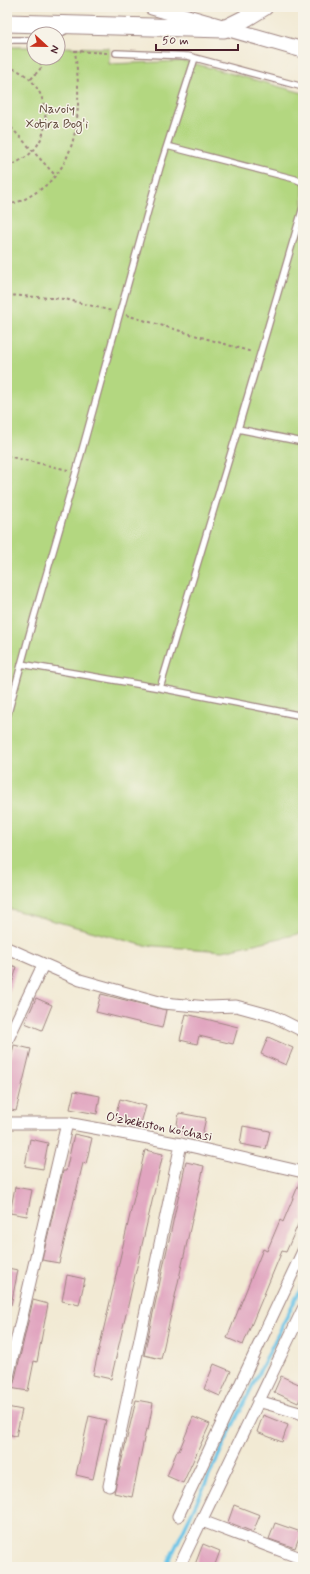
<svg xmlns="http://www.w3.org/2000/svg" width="310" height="1574" viewBox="0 0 310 1574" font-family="Mynerve,sans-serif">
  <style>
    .green { fill: #b3d780; stroke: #7e7b56 }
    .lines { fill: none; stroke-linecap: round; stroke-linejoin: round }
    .stream { stroke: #6ac4e8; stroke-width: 3.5 }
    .building { fill: #e1a5c0 }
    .service-casing { stroke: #9e8480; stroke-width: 8 }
    .minor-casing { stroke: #9e8480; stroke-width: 13 }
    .secondary-casing { stroke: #9e8480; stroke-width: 17 }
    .primary-casing { stroke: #9e8480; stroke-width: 19 }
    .path { stroke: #9e8480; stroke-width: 2; stroke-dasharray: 3 3; stroke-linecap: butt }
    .service { stroke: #fff; stroke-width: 5.5 }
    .minor { stroke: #fff; stroke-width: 11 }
    .secondary { stroke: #fff; stroke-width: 15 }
    .primary { stroke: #fff; stroke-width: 17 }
    .labels { text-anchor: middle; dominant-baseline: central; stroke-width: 3; stroke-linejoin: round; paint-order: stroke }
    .park-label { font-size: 13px; fill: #644d40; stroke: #f7f3e8 }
    .street-label { font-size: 13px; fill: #4a1f2b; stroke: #f7f3e8 }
  </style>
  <rect width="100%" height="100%" fill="#f7f3e8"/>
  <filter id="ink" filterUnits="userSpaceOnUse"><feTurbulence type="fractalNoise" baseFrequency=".025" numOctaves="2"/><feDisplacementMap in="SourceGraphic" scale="8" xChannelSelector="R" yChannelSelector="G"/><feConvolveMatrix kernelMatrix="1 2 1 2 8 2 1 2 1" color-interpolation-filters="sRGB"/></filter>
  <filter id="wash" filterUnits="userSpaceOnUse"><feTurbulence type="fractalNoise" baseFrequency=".012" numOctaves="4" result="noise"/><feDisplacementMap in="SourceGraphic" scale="16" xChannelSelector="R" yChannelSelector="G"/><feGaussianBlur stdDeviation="0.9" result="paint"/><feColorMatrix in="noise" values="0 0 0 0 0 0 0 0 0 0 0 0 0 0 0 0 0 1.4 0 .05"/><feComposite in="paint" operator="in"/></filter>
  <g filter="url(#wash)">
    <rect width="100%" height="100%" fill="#f2ead4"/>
    <!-- green -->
    <path class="green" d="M7,47H34V58H58V47L109,48V64L185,61L303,93V933L223,951L142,945L7,908Z"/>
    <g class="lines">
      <!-- stream -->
      <path class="stream" d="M166,1567L235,1421L303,1284"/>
    </g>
    <g id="blocks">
      <!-- building -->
      <path class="building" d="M7,964L17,967L9,993L7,992Z
        M101,994L166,1010L162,1028L96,1012Z
        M36,998L52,1005L42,1030L25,1023Z
        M186,1014L238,1027L233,1044L199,1036L197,1044L180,1040Z
        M268,1037L293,1048L286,1065L261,1054Z
        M14,1045L31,1049L16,1111L7,1109V1073Z
        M74,1091L100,1096L97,1114L70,1109Z
        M120,1099L146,1106L141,1123L115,1117Z
        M179,1113L206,1118L202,1135L176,1130Z
        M243,1126L270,1131L266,1149L240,1144Z
        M74,1134L92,1138L86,1164L83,1163L59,1263L42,1260L63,1171H66Z
        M30,1139L48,1143L43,1169L25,1166Z
        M145,1150L163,1154L111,1379L93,1375Z
        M186,1162L204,1166L161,1359L144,1355Z
        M301,1179H303V1221L300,1220L286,1252L282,1251L243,1345L227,1338L263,1249L267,1251L280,1220L283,1222Z
        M15,1187L32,1190L27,1216L10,1213Z
        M7,1268L18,1270L11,1305H7Z
        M67,1275L85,1279L79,1305L62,1301Z
        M33,1300L48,1304L37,1362L34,1361L28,1391L10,1388L14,1383Z
        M214,1364L231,1371L220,1396L204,1389Z
        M281,1376L303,1386V1393L298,1403L274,1392Z
        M136,1400L153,1403L148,1430L146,1429L132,1497L114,1493Z
        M7,1407L22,1410L16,1436L7,1434Z
        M263,1415L288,1425L282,1442L257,1432Z
        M89,1416L106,1420L93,1479L76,1475Z
        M193,1417L210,1424L183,1483L167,1476L177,1451H179Z
        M234,1505L260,1515L253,1532L228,1522Z
        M275,1523L301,1532L295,1548L269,1539Z
        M203,1544L220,1551L214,1567H194Z"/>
    </g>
  </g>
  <g filter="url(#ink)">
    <use href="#blocks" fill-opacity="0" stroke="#9e8480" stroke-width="1"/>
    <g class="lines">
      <defs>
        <path id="service" d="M58,35L68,29
          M7,40H34
          M116,53L188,56L303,87
          M167,146L295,179L302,182L303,184
          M238,429L303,442
          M21,664L160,688L303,716
          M160,688L238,429L303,207
          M7,717L34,617L76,472L160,167L195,58"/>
        <path id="minor" d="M7,948L80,980L163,1003L208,1007L236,1006L273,1016L303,1031
          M7,1041L43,965
          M7,1123H67L181,1144L303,1172
          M7,1381L67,1123
          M258,1401L303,1414
          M109,1486L181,1144
          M178,1516L303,1251
          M202,1521L303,1559
          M179,1567L303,1309"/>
        <path id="secondary" d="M152,7L303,50"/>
        <path id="primary" d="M7,23L224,29L246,18L264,7"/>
      </defs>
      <!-- service casing -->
      <use href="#service" class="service-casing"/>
      <!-- minor casing -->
      <use href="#minor" class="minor-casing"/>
      <!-- secondary casing -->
      <use href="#secondary" class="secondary-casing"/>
      <!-- primary casing -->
      <use href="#primary" class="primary-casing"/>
      <!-- path -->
      <path class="path" d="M7,67C50,76 60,139 21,160C16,163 12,165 7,166
        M31,79L41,68L40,58
        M7,123L55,175
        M7,204C18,204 29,197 38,191C83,162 81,99 75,51L109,53
        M7,295L65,299L112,311
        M126,315L252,352
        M7,456L68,470
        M7,670L12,671"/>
      <!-- service -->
      <use href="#service" class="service"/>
      <!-- minor -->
      <use href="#minor" class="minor"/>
      <!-- secondary -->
      <use href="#secondary" class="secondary"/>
      <!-- primary -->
      <use href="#primary" class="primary"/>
    </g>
  </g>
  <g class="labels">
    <!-- park labels -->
    <g class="park-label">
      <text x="57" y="109">Navoiy<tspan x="57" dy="15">Xotira Bog'i</tspan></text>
    </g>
    <!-- street labels -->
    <g class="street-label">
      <text transform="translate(159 1127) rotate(11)">O‘zbekiston ko‘chasi</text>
    </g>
  </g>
  <!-- margin -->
  <rect width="310" height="1574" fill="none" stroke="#f7f3e8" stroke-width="24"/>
  <!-- north arrow -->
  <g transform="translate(46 46) rotate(112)"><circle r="19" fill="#f7f3e8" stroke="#b29e9c"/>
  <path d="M0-3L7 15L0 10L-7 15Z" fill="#c8321e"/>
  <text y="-6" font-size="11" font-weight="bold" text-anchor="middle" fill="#4a1f2b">N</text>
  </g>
  <!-- scale -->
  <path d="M156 44v6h82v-6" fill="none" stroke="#4a1f2b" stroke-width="2"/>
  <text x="162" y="44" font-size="12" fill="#4a1f2b" stroke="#f7f3e8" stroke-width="3" paint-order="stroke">50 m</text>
</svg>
